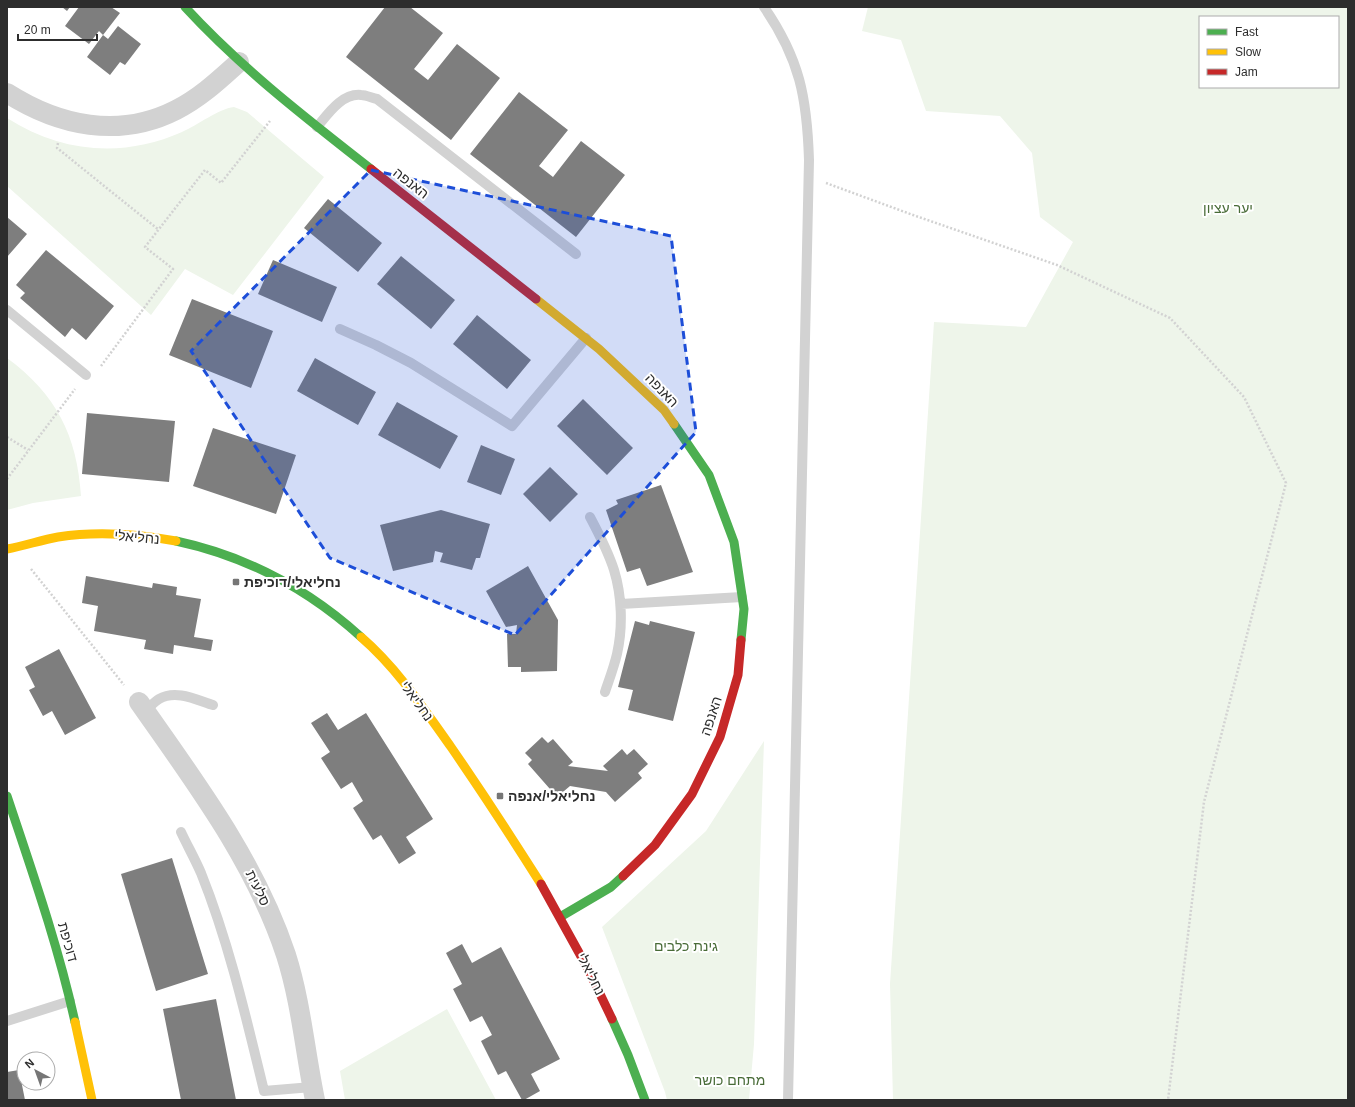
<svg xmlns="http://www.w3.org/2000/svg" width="1355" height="1107" viewBox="0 0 1355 1107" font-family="Arial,'Noto Sans Hebrew',sans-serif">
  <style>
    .green { fill: #eef5ea; fill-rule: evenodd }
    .building { fill: #7e7e7e }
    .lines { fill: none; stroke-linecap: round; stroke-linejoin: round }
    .path { stroke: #d2d2d2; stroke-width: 2.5; stroke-dasharray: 2 2; stroke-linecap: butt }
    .lane { stroke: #d2d2d2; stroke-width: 10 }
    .street { stroke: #d2d2d2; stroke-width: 20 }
    .fast { stroke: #4caf50; stroke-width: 9 }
    .slow { stroke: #ffc107; stroke-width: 9 }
    .jam { stroke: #c62828; stroke-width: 9 }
    .marked { fill: #1d4ed8; fill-opacity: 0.2; stroke: #1d4ed8; stroke-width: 3; stroke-dasharray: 8 5; stroke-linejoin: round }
    .poi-dot { fill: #767676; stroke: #fff; stroke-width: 1.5 }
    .labels { text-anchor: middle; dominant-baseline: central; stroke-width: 4; stroke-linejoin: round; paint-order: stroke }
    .street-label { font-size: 14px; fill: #2d2d2d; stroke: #fff }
    .park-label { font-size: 14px; fill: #486b37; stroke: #fff }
    .poi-label { font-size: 14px; font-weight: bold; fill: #2d2d2d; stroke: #fff; text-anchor: start }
  </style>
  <rect width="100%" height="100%" fill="#fff"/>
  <!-- green -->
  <path class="green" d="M868,7H1348V1100H893L890,984L934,322L1026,327L1073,242L1040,217L1032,153L1000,116L926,111L901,40L862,31ZM1200,17H1338V87H1200Z
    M234,107L247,112L324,177L233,295L185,269L151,315L7,186V118C61,153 124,158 182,132C198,125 218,109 234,107Z
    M7,358C56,394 77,435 81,496L33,503L7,510Z
    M764,741L754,1044L749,1100H667L665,1092L602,927L706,831Z
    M447,1009L496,1100H345L340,1071Z"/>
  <!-- building -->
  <path class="building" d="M62,7H70L67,11Z
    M79,7H111L120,13L103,35L108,39L118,26L141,44L125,65L120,62L110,75L87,57L103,35L99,31L89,44L65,26Z
    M385,7H410L443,33L414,69L428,80L457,44L500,78L451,140L346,57Z
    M519,92L568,130L539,166L553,177L581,141L625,175L576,237L470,154Z
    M328,199L382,243L358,272L304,228Z
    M7,217L27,234L7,257Z
    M46,250L114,306L86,340L72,328L65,337L20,298L25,293L16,285Z
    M401,256L455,300L431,329L377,284Z
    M273,260L337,287L322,322L258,294Z
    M192,299L273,331L251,388L169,355Z
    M477,315L531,360L507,389L453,344Z
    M315,358L376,392L358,425L297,391Z
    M583,399L633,448L607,475L557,426Z
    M397,402L458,436L440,469L378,435Z
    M87,413L175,421L169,482L82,474Z
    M213,428L296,455L276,514L193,486Z
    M481,445L515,459L501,495L467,482Z
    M550,467L578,494L550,522L523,494Z
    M661,485L693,572L647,586L640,568L627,572L606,510L618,504L616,500Z
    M441,510L490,524L480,558H476L472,570L440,562L443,553L435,551L433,562L393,571L380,525Z
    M528,566L558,620L557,671L521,672V667H508L507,634H516L517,625L506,627L486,591Z
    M86,576L152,588L153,583L177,587L176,595L201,599L194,637L213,640L211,651L174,645L173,654L144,649L146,640L94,631L98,606L82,603Z
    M635,621L649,625L650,621L695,632L673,721L628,710L633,690L618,687Z
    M59,649L96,718L65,735L52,711L43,716L29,690L35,687L25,667Z
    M327,713L338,730L366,713L433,819L406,837L416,853L399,864L381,835L373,840L353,808L363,801L352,782L341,789L321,758L330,752L311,723Z
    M542,737L548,743L553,739L573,762L568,766L608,771L603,766L622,749L627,755L634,749L648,764L638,773L642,778L615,802L606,792L570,786L557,797L528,764L532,760L525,753Z
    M172,858L208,974L156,991L121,874Z
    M462,944L472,963L501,947L560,1059L531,1074L540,1091L524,1100H522L506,1071L498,1075L481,1041L492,1035L482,1016L470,1022L453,989L462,984L446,953Z
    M216,999L236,1100H181L163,1009Z
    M19,1070L25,1100H7V1072Z"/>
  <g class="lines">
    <!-- path -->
    <path class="path" d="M58,143L57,148L159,230
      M826,183L913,215L1057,265L1170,318L1244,397L1286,483L1204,802L1168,1100
      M101,366L173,269L145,247L205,170L221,183L270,121
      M7,437L28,450
      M7,479L75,389
      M31,569L124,685"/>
    <!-- lane -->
    <path class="lane" d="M764,7C800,59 807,98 809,160L788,1100
      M317,127C328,114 342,93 361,95C366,95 372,98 377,99L576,254
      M7,310L86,375
      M340,329L376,345L411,363L512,426L586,338
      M590,517C599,534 608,551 614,570C622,596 623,627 617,654C614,667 609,680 605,692
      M621,604L742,597
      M145,711C150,707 154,702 159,699C176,689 197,700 213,705
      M181,832C187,845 195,859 201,873C229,943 246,1017 264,1091L312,1087
      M7,1021L70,1001"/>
    <!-- street -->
    <path class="street" d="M7,93C59,126 119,139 176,110C200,98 219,80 239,62
      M139,702C195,782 255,861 286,955C301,1002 305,1052 315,1100"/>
    <!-- fast -->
    <path class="fast" d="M185,7C241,68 306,118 371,169
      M674,424L709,475L734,542L744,609L741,640
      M176,541C246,556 308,589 361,637
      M7,796C32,871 58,945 75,1022
      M560,917L611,887L623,876
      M612,1019L628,1055L645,1100"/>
    <!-- slow -->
    <path class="slow" d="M536,299L599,349L664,410L674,424
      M7,549C24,546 41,540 58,537C97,531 138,534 176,541
      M361,637C397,668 424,709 451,747C482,792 512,838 541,884
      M75,1022L92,1100"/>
    <!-- jam -->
    <path class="jam" d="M371,169L536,299
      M623,876L655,845L692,794L720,737L738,675L741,640
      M541,884L588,969L612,1019"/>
  </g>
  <!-- marked area -->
  <path class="marked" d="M371,170L671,236L696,432L515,635L330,558L191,351Z"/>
  <!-- markers -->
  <g class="poi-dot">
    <rect x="232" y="578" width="8" height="8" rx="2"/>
    <rect x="496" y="792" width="8" height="8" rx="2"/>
  </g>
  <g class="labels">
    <!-- street labels -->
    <g class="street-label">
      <text transform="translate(411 183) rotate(38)">האנפה</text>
      <text transform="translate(662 390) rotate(46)">האנפה</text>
      <text transform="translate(137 537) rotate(5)">נחליאלי</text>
      <text transform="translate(417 701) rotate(54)">נחליאלי</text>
      <text transform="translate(711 716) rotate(-72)">האנפה</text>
      <text transform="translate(258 888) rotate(64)">סלעית</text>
      <text transform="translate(68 942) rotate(74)">דוכיפת</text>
      <text transform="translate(591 974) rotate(63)">נחליאלי</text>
    </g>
    <!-- park labels -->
    <g class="park-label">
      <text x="1228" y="208">יער עציון</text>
      <text x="686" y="946">גינת כלבים</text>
      <text x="730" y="1080">מתחם כושר</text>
    </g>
    <!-- poi labels -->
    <g class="poi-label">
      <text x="244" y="582">נחליאלי/דוכיפת</text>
      <text x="508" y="796">נחליאלי/אנפה</text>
    </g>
  </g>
  <!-- border -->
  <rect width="1355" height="1107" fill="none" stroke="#2d2d2d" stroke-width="16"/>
  <!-- legend -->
  <rect x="1199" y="16" width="140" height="72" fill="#ffffff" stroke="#ababab"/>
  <rect x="1207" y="29" width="20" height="6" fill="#4caf50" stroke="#ababab"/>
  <text x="1235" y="36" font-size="12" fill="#2d2d2d">Fast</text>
  <rect x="1207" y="49" width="20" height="6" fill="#ffc107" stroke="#ababab"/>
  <text x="1235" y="56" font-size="12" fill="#2d2d2d">Slow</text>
  <rect x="1207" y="69" width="20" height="6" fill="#c62828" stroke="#ababab"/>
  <text x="1235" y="76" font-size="12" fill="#2d2d2d">Jam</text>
  <!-- north arrow -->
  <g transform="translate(36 1071) rotate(319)"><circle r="19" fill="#ffffff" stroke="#ababab"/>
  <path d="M0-3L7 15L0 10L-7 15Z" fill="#767676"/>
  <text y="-6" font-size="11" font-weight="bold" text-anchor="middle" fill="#2d2d2d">N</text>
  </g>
  <!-- scale -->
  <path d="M18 34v6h79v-6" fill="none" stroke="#2d2d2d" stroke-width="2"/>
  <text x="24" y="34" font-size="12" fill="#2d2d2d" stroke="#ffffff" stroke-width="3" paint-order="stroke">20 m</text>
</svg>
